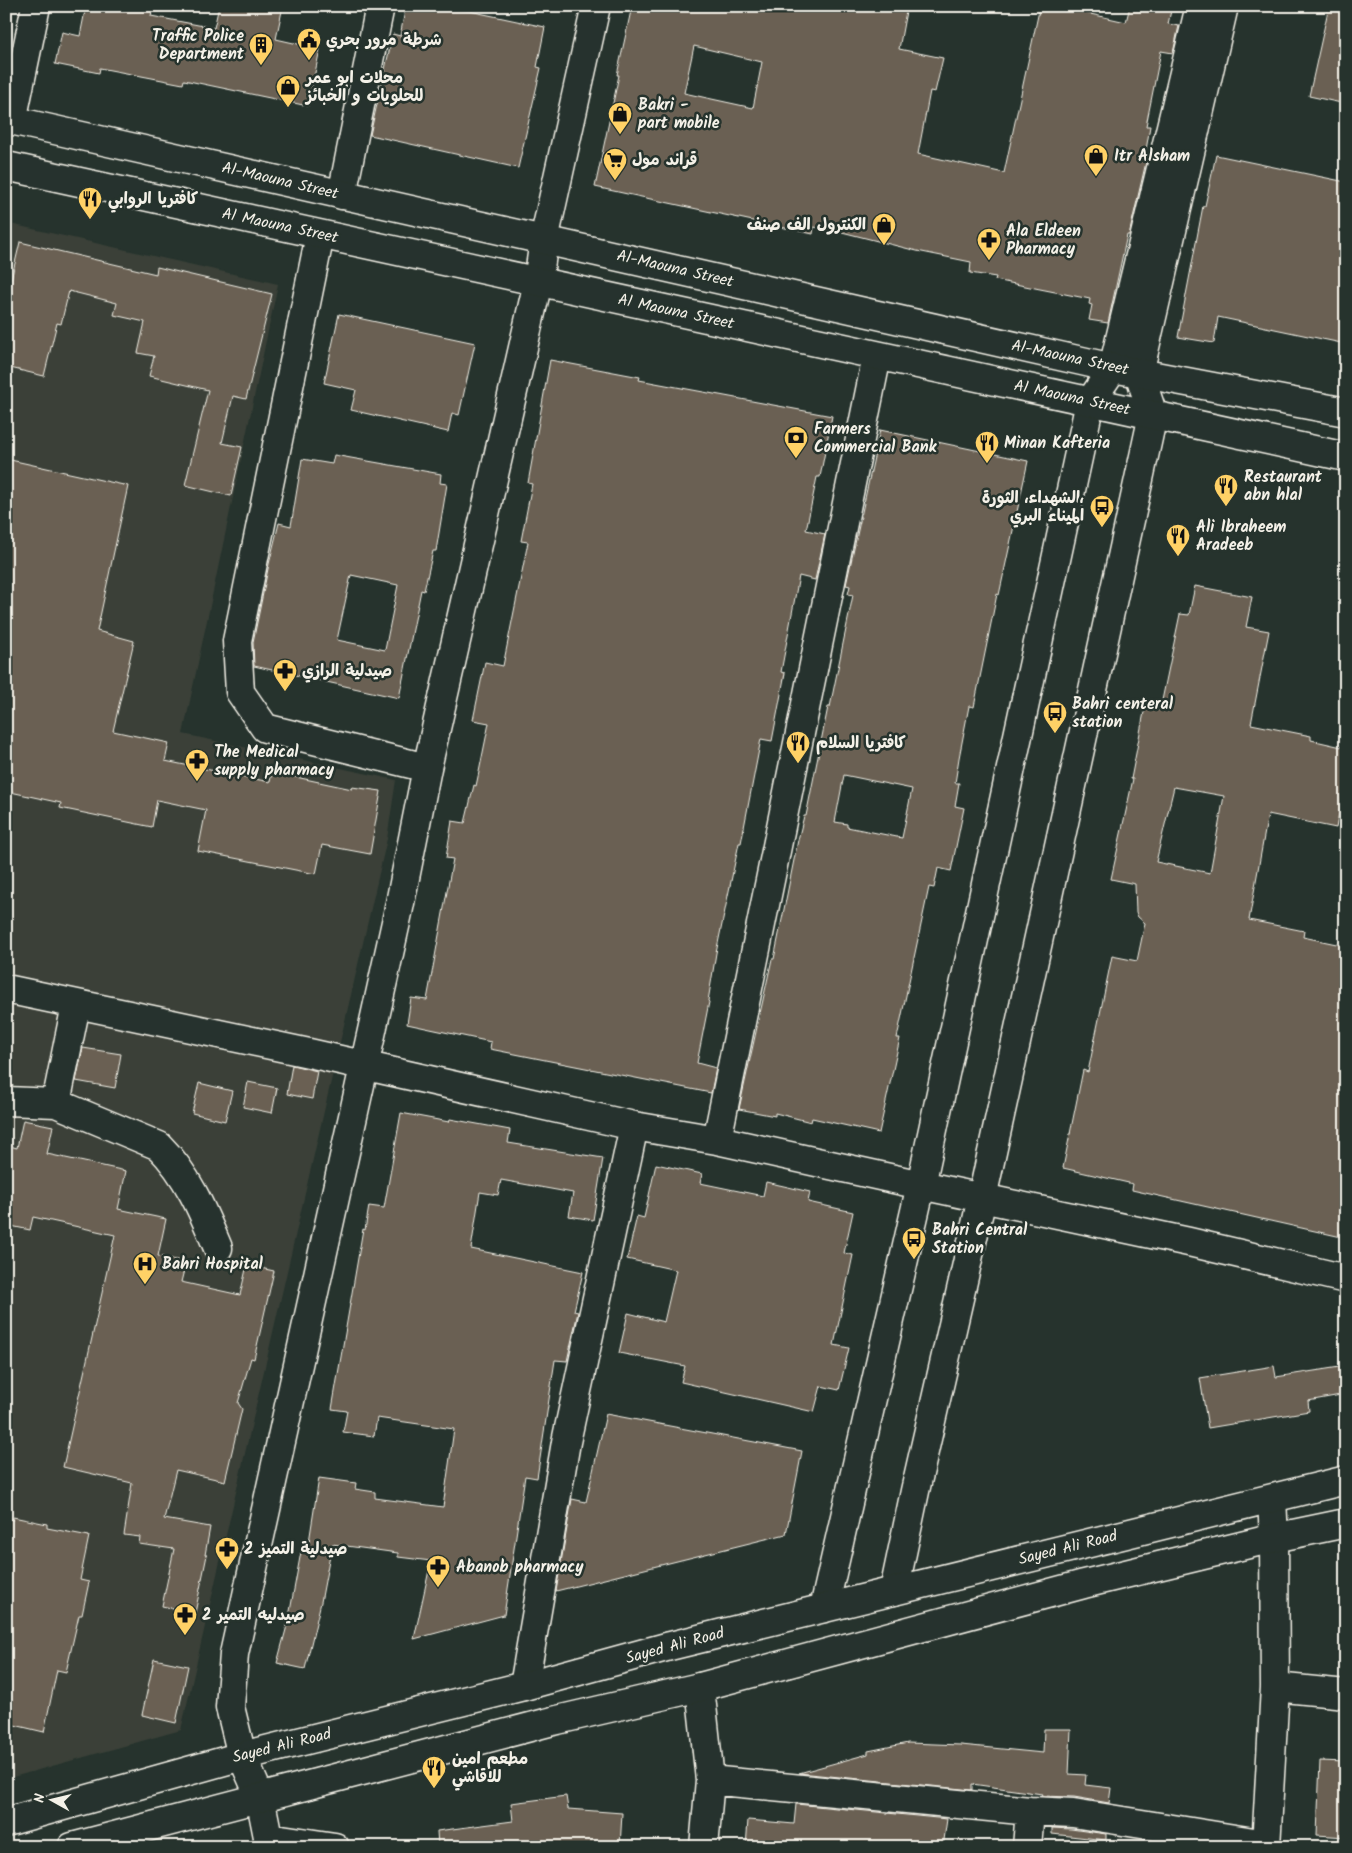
<svg xmlns="http://www.w3.org/2000/svg" width="1352" height="1853" viewBox="0 0 1352 1853" font-family="Kalam,'Playpen Sans Arabic',sans-serif">
  <style>
    .built { fill: #3a4138 }
    .building { fill: #6a6153; stroke: #f4f1e8; fill-rule: evenodd }
    .lines { fill: none; stroke-linecap: round; stroke-linejoin: round }
    .minor-casing { stroke: #f4f1e8; stroke-width: 31 }
    .major-casing { stroke: #f4f1e8; stroke-width: 31 }
    .highway-casing { stroke: #f4f1e8; stroke-width: 31 }
    .minor { stroke: #26332d; stroke-width: 28 }
    .major { stroke: #26332d; stroke-width: 28 }
    .highway { stroke: #26332d; stroke-width: 28 }
    .labels { text-anchor: middle; dominant-baseline: central; stroke-width: 5; stroke-linejoin: round; paint-order: stroke }
    .poi-label { font-size: 16px; font-weight: bold; fill: #f4f1e8; stroke: #26332d; text-anchor: start }
    .street-label { font-size: 16px; fill: #f4f1e8; stroke: #26332d }
  </style>
  <rect width="100%" height="100%" fill="#26332d"/>
  <filter id="ink" filterUnits="userSpaceOnUse"><feTurbulence type="fractalNoise" baseFrequency=".02" numOctaves="2"/><feDisplacementMap in="SourceGraphic" scale="10" xChannelSelector="R" yChannelSelector="G"/><feConvolveMatrix kernelMatrix="1 2 1 2 8 2 1 2 1" color-interpolation-filters="sRGB"/></filter>
  <g filter="url(#ink)">
    <!-- built -->
    <path class="built" d="M6,223L278,284L183,734L396,780L387,839L181,1730L6,1779Z"/>
    <!-- building -->
    <path class="building" d="M86,6H153L151,16L214,28L219,6H283L276,39L320,49L308,106L184,80L183,84L100,68L99,73L55,64L62,32L80,36Z
      M406,6H446L545,27L537,67L541,68L518,168L370,135L393,34L400,36Z
      M632,6H907L899,49L943,58L935,92L930,91L918,154L1004,173L1040,6H1055L1126,22L1130,6H1172L1168,24L1179,26L1178,30L1173,53L1161,51L1146,126H1150L1144,162H1146L1129,235H1127L1108,323L1089,320L1092,305L1089,304L1090,299L995,280L996,277L970,273L971,262L917,251L842,232L814,227L813,234L595,187L619,75H617ZM694,46L762,62L753,108L684,93Z
      M1329,6H1346V104L1309,96Z
      M1216,155L1346,182V344L1218,317L1214,343L1178,337L1203,206H1205Z
      M20,242L156,274L157,267L272,294L246,399L233,396L222,443L242,447L231,496L185,485L208,390L149,376L154,356L138,353L145,322L114,315L117,303L69,291L61,324L57,323L44,376L6,367V301Z
      M339,314L475,343L459,415L452,413L448,432L351,410L356,390L324,383Z
      M550,360L640,377L639,380L832,416L820,477H817L806,530L825,534L815,580L799,576L781,672L785,673L772,741L761,739L741,843H739L716,953L708,1001L709,1002L697,1063L716,1068L711,1093L490,1049L491,1042L407,1024L411,998L427,1000L453,859L446,858L452,821L465,823L474,785L476,786L479,772L489,723L473,720L485,662L503,666L528,542L521,541L532,484L528,483Z
      M880,430L1028,461L999,595L997,594L974,707L969,706L959,758L955,783H959L955,806L964,808L951,871L938,868L934,888L929,887L897,1038H900L879,1133L812,1118L811,1122L775,1113V1116L739,1109L772,959H774L798,840L804,816H806L828,707H830L853,595L848,594L850,586L846,585ZM844,775L912,789L902,838L847,827V824L835,822Z
      M334,455L441,474L440,483L447,484L436,551H433L424,591L421,590L399,698L254,666L253,642L269,564L279,523L291,526L302,459L332,464ZM351,575L398,585L385,650L337,640Z
      M6,459L128,486L97,631L134,641L113,731L169,743L165,761L270,782L272,772L352,789V787L381,791L370,854L322,845L316,874L198,851L206,810L157,800L152,827L60,808L61,803L6,791Z
      M1195,586L1252,597L1246,627L1269,631L1251,724L1311,736V740L1346,748V779L1336,828L1268,814L1249,920L1304,931L1303,937L1346,946V1238L1132,1190L1133,1184L1063,1168L1083,1070L1088,1072L1112,956L1137,961L1145,923L1138,917L1136,912L1135,884L1111,879L1133,779H1131L1145,707L1160,710L1180,614L1189,615ZM1174,787L1224,796L1210,873L1156,862Z
      M83,1048L121,1054L115,1088L76,1081Z
      M292,1065L317,1071L312,1099L287,1094Z
      M248,1082L277,1088L272,1113L243,1107Z
      M199,1083L232,1091L225,1121L192,1113Z
      M401,1113L449,1122L450,1119L510,1130L508,1143L603,1158L593,1220L569,1216L573,1193L501,1180L498,1195L480,1192L471,1249L583,1272L574,1311L578,1312L567,1361L555,1360L537,1478L525,1476L504,1615L414,1639L431,1561L398,1557V1553L332,1544L321,1602L305,1669L277,1663L288,1622L303,1541L309,1542L319,1478L356,1483L355,1489L375,1492V1498L443,1507L454,1429L377,1418L374,1436L343,1432L347,1411L332,1409L363,1229L365,1230L369,1206L384,1208Z
      M23,1120L53,1126L47,1154L126,1171L118,1209L166,1219L158,1256L186,1262L181,1282L240,1295L247,1265L274,1271L254,1359L251,1358L238,1403L242,1409L225,1481L176,1470L164,1519L210,1527L205,1555H207L195,1613L162,1606L174,1549L139,1544L140,1537L124,1535L132,1483L63,1467L115,1235L33,1217L30,1230L6,1225V1145L17,1148Z
      M656,1164L702,1174L700,1183L763,1196L766,1182L810,1192L808,1202L853,1212L844,1253L853,1255L834,1345L849,1348L839,1390L821,1386L814,1412L681,1382L685,1366L619,1353L628,1313L664,1322L676,1270L627,1259L637,1216L644,1218Z
      M1274,1366L1276,1377L1346,1366V1394L1308,1401L1309,1411L1208,1428L1200,1378Z
      M606,1414L802,1451L786,1534L556,1591L572,1499L586,1502Z
      M13,1517L47,1524V1528L89,1536L80,1580L89,1582L82,1615H79L66,1672L57,1670L44,1732L6,1723V1518L13,1520Z
      M154,1659L188,1666L176,1723L142,1715Z
      M1044,1729H1071L1069,1774L1086,1775L1085,1785L1111,1788L1109,1803L1074,1797L1041,1796L1042,1794L972,1784V1790L799,1773L868,1754V1751L908,1743L961,1745L1043,1753Z
      M1320,1761L1346,1762V1837L1317,1835Z
      M566,1796L568,1809L622,1813L620,1847H438L437,1831L513,1821L511,1803Z
      M796,1804L947,1819L943,1847H746L748,1820L794,1824Z
      M1052,1828L1071,1829L1106,1834V1840L1052,1834Z"/>
    <g class="lines">
      <defs>
        <path id="minor" d="M12,121L36,6
          M342,195L380,6
          M320,235L237,641L240,692L265,728L427,768
          M6,989L309,1053L634,1126L717,1140L921,1185L1189,1242L1346,1279
          M6,1101L56,1103L159,1146C188,1175 203,1212 218,1248
          M56,1103L76,1005
          M717,1140L877,356
          M894,1591L915,1491L982,1198L1153,415L1139,373L1224,6
          M824,1608L921,1185L1090,402L1113,368L1200,6
          M524,1686L566,1442L634,1126
          M700,1687L710,1780L704,1847
          M1275,1687L1346,1694
          M710,1780L1030,1811L1073,1813L1266,1844
          M268,1837L335,1847
          M267,1847L268,1837L260,1797L242,1756L230,1707L234,1654L398,913L427,768L538,282L544,240L596,6
          M1027,1847L1030,1811
          M1266,1847L1275,1687L1274,1538L1272,1499"/>
        <path id="major" d="M6,1822L242,1756L524,1686L670,1646L1346,1480
          M72,1847L553,1721L700,1687L1084,1584L1274,1538L1346,1523"/>
        <path id="highway" d="M6,119L1113,368L1346,412
          M6,166L1346,457"/>
      </defs>
      <!-- minor casing -->
      <use href="#minor" class="minor-casing"/>
      <!-- major casing -->
      <use href="#major" class="major-casing"/>
      <!-- highway casing -->
      <use href="#highway" class="highway-casing"/>
      <!-- minor -->
      <use href="#minor" class="minor"/>
      <!-- major -->
      <use href="#major" class="major"/>
      <!-- highway -->
      <use href="#highway" class="highway"/>
    </g>
  </g>
  <!-- icons -->
  <defs>
    <symbol id="civic-pin" viewBox="-11 -11 22 30"><path d="M0 17L-7.5 6A9.5 9.5 0 1 1 7.5 6Z" fill="#ffd166" stroke="#26332d"/><path d="M-.6-6.5H3V-4.5H.6V-3L4-1V1h2V6H-6V1h2V-1L-.6-3ZM-1.2 2.5V6h2.4V2.5Z" fill="#111"/></symbol>
    <symbol id="building-pin" viewBox="-11 -11 22 30"><path d="M0 17L-7.5 6A9.5 9.5 0 1 1 7.5 6Z" fill="#ffd166" stroke="#26332d"/><path d="M-4-6H4V6H1V3H-1V6H-4ZM-2.5-4.3h1.7v1.8h-1.7ZM.8-4.3h1.7v1.8H.8ZM-2.5-1h1.7V.8h-1.7ZM.8-1h1.7V.8H.8Z" fill="#111"/></symbol>
    <symbol id="shop-pin" viewBox="-11 -11 22 30"><path d="M0 17L-7.5 6A9.5 9.5 0 1 1 7.5 6Z" fill="#ffd166" stroke="#26332d"/><path d="M-5-2.5h2.3a2.7 3.5 0 0 1 5.4 0H5L5.5 6h-11ZM-1.5-2.5h3a1.5 2.3 0 0 0-3 0Z" fill="#111"/></symbol>
    <symbol id="supermarket-pin" viewBox="-11 -11 22 30"><path d="M0 17L-7.5 6A9.5 9.5 0 1 1 7.5 6Z" fill="#ffd166" stroke="#26332d"/><path d="M-6-5.5h2.5l.6 2H6L4.5 2H-2.5L-4.4-4H-6ZM-1.5 3.2a1.3 1.3 0 1 0 .1 0ZM3 3.2a1.3 1.3 0 1 0 .1 0Z" fill="#111"/></symbol>
    <symbol id="restaurant-pin" viewBox="-11 -11 22 30"><path d="M0 17L-7.5 6A9.5 9.5 0 1 1 7.5 6Z" fill="#ffd166" stroke="#26332d"/><path d="M-5-6h1v4h1v-4h1v4h1v-4h1v5L-1.5 .5V6h-2V.5L-5-1ZM5-6V6H3V1.5H1.5Q1.5-4 5-6Z" fill="#111"/></symbol>
    <symbol id="pharmacy-pin" viewBox="-11 -11 22 30"><path d="M0 17L-7.5 6A9.5 9.5 0 1 1 7.5 6Z" fill="#ffd166" stroke="#26332d"/><path d="M-2-6h4v4h4v4h-4v4h-4v-4h-4v-4h4Z" fill="#111"/></symbol>
    <symbol id="bank-pin" viewBox="-11 -11 22 30"><path d="M0 17L-7.5 6A9.5 9.5 0 1 1 7.5 6Z" fill="#ffd166" stroke="#26332d"/><path d="M-6-4H6V4H-6ZM0-2.3a2.3 2.3 0 1 0 0 4.6a2.3 2.3 0 1 0 0-4.6Z" fill="#111"/></symbol>
    <symbol id="bus-pin" viewBox="-11 -11 22 30"><path d="M0 17L-7.5 6A9.5 9.5 0 1 1 7.5 6Z" fill="#ffd166" stroke="#26332d"/><path d="M-5-6H5V4H4V6H2V4H-2V6H-4V4H-5ZM-3.5-4V0h7V-4ZM-3.5 1.2v1.5H-2V1.2ZM2 1.2v1.5H3.5V1.2Z" fill="#111"/></symbol>
    <symbol id="hospital-pin" viewBox="-11 -11 22 30"><path d="M0 17L-7.5 6A9.5 9.5 0 1 1 7.5 6Z" fill="#ffd166" stroke="#26332d"/><path d="M-5-5h3v3.5h4V-5h3V5h-3V1.5h-4V5h-3Z" fill="#111"/></symbol>
  </defs>
  <g fill-rule="evenodd">
    <use href="#civic-pin" x="295" y="26" width="28" height="38"/>
    <use href="#building-pin" x="247" y="31" width="28" height="38"/>
    <use href="#shop-pin" x="274" y="73" width="28" height="38"/>
    <use href="#shop-pin" x="606" y="100" width="28" height="38"/>
    <use href="#shop-pin" x="1082" y="142" width="28" height="38"/>
    <use href="#supermarket-pin" x="601" y="146" width="28" height="38"/>
    <use href="#restaurant-pin" x="76" y="185" width="28" height="38"/>
    <use href="#shop-pin" x="870" y="211" width="28" height="38"/>
    <use href="#pharmacy-pin" x="975" y="226" width="28" height="38"/>
    <use href="#bank-pin" x="782" y="424" width="28" height="38"/>
    <use href="#restaurant-pin" x="973" y="429" width="28" height="38"/>
    <use href="#restaurant-pin" x="1212" y="472" width="28" height="38"/>
    <use href="#bus-pin" x="1088" y="493" width="28" height="38"/>
    <use href="#restaurant-pin" x="1164" y="522" width="28" height="38"/>
    <use href="#pharmacy-pin" x="271" y="657" width="28" height="38"/>
    <use href="#bus-pin" x="1041" y="699" width="28" height="38"/>
    <use href="#restaurant-pin" x="784" y="729" width="28" height="38"/>
    <use href="#pharmacy-pin" x="183" y="747" width="28" height="38"/>
    <use href="#bus-pin" x="900" y="1225" width="28" height="38"/>
    <use href="#hospital-pin" x="131" y="1250" width="28" height="38"/>
    <use href="#pharmacy-pin" x="213" y="1535" width="28" height="38"/>
    <use href="#pharmacy-pin" x="424" y="1553" width="28" height="38"/>
    <use href="#pharmacy-pin" x="171" y="1601" width="28" height="38"/>
    <use href="#restaurant-pin" x="420" y="1754" width="28" height="38"/>
  </g>
  <g class="labels">
    <!-- poi labels -->
    <g class="poi-label">
      <text x="244" y="36" text-anchor="end">Traffic Police<tspan x="244" dy="18">Department</tspan></text>
      <text x="326" y="40">شرطة مرور بحري</text>
      <text x="306" y="78">محلات ابو عمر<tspan x="306" dy="18">للحلويات و الخبائز</tspan></text>
      <text x="638" y="105">Bakri -<tspan x="638" dy="18">part mobile</tspan></text>
      <text x="1114" y="156">Itr Alsham</text>
      <text x="632" y="160">قراند مول</text>
      <text x="108" y="199">كافتريا الروابي</text>
      <text x="866" y="225" text-anchor="end">الكنترول الف صنف</text>
      <text x="1006" y="231">Ala Eldeen<tspan x="1006" dy="18">Pharmacy</tspan></text>
      <text x="814" y="429">Farmers<tspan x="814" dy="18">Commercial Bank</tspan></text>
      <text x="1004" y="443">Minan Kafteria</text>
      <text x="1244" y="477">Restaurant<tspan x="1244" dy="18">abn hlal</tspan></text>
      <text x="1084" y="498" text-anchor="end">الشهداء، الثورة،<tspan x="1084" dy="18">الميناء البري</tspan></text>
      <text x="1196" y="527">Ali Ibraheem<tspan x="1196" dy="18">Aradeeb</tspan></text>
      <text x="302" y="671">صيدلية الرازي</text>
      <text x="1072" y="704">Bahri centeral<tspan x="1072" dy="18">station</tspan></text>
      <text x="816" y="743">كافتريا السلام</text>
      <text x="214" y="752">The Medical<tspan x="214" dy="18">supply pharmacy</tspan></text>
      <text x="932" y="1230">Bahri Central<tspan x="932" dy="18">Station</tspan></text>
      <text x="162" y="1264">Bahri Hospital</text>
      <text x="244" y="1549">صيدلية التميز 2</text>
      <text x="456" y="1567">Abanob pharmacy</text>
      <text x="202" y="1615">صيدليه التمير 2</text>
      <text x="452" y="1759">مطعم امين<tspan x="452" dy="18">للاقاشي</tspan></text>
    </g>
    <!-- street labels -->
    <g class="street-label">
      <text transform="translate(280 181) rotate(13)">Al-Maouna Street</text>
      <text transform="translate(280 226) rotate(12)">Al Maouna Street</text>
      <text transform="translate(675 269) rotate(13)">Al-Maouna Street</text>
      <text transform="translate(676 312) rotate(12)">Al Maouna Street</text>
      <text transform="translate(1070 358) rotate(12)">Al-Maouna Street</text>
      <text transform="translate(1072 398) rotate(12)">Al Maouna Street</text>
      <text transform="translate(1068 1548) rotate(-14)">Sayed Ali Road</text>
      <text transform="translate(675 1646) rotate(-15)">Sayed Ali Road</text>
      <text transform="translate(282 1746) rotate(-14)">Sayed Ali Road</text>
    </g>
  </g>
  <!-- margin -->
  <rect width="1352" height="1853" fill="none" stroke="#26332d" stroke-width="25"/>
  <rect x="12" y="12" width="1327" height="1828" fill="none" stroke="#f4f1e8" stroke-width="2" filter="url(#ink)"/>
  <!-- north arrow -->
  <g transform="translate(52 1800) rotate(278)" stroke="#26332d" stroke-width="4" paint-order="stroke">
  <path d="M0-4L9 19L0 12L-9 19Z" fill="#f4f1e8"/>
  <text y="-8" font-size="14" font-weight="bold" text-anchor="middle" fill="#f4f1e8">N</text>
  </g>
</svg>
